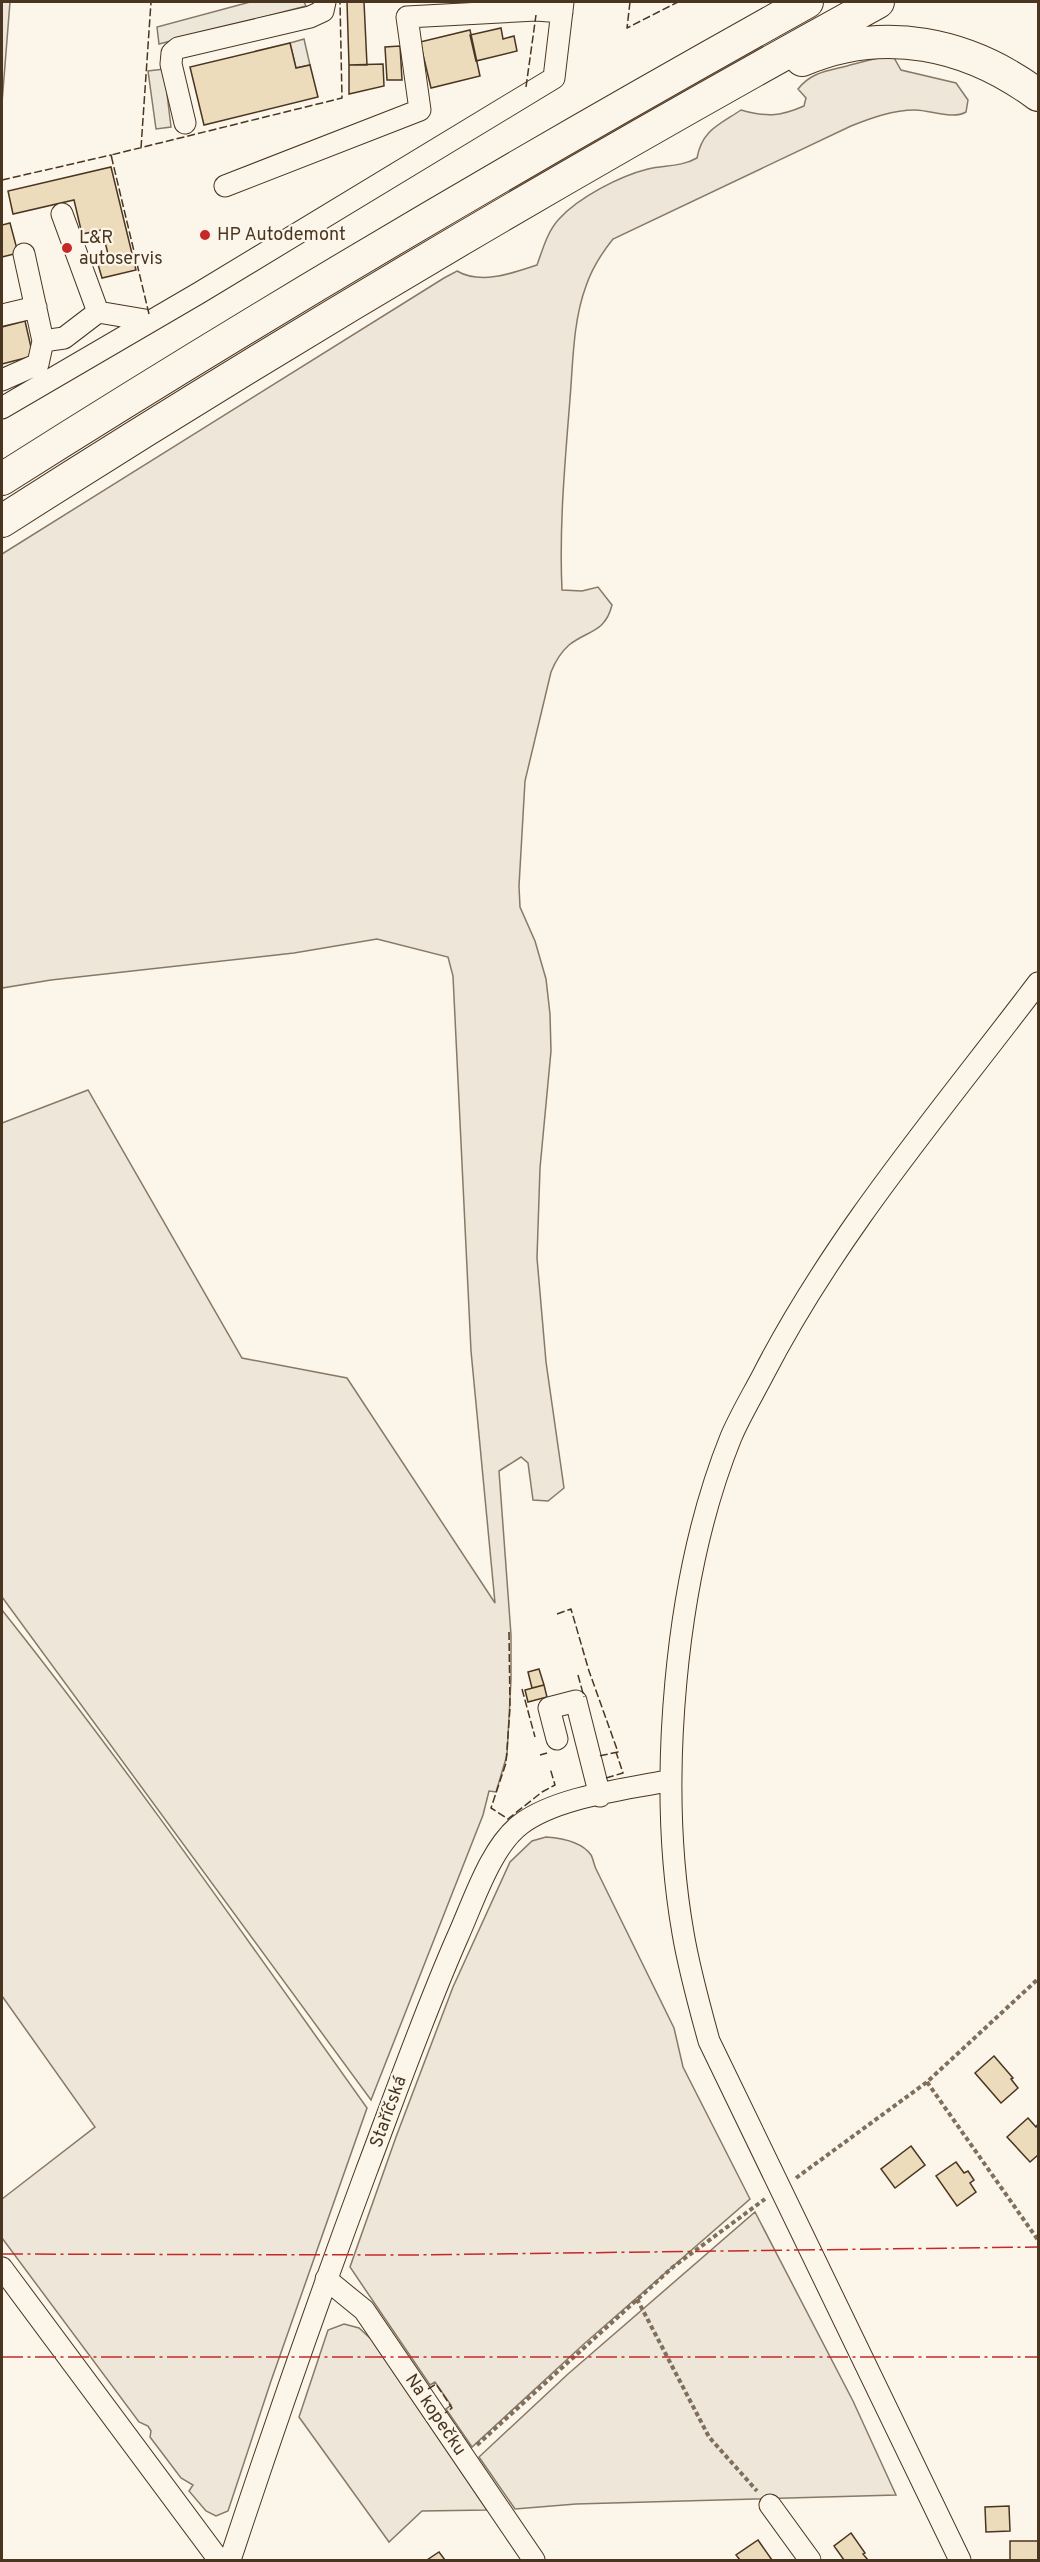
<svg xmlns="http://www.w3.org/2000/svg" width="1040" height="2562" viewBox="0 0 1040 2562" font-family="Overpass,sans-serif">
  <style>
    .green { fill: #ede6d9; stroke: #887966; stroke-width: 1.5 }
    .parking { fill: #ede7d9; stroke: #887966; stroke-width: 1.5 }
    .building { fill: #ecdcbc; stroke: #4a3520; stroke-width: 1.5 }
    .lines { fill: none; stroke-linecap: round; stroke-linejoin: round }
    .minor-casing { stroke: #4a3520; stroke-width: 23 }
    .highway-casing { stroke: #4a3520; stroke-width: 34 }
    .path { stroke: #7f6f5c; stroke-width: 4; stroke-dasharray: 4.5 3; stroke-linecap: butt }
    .minor { stroke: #fbf6e9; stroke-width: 21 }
    .highway { stroke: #fbf6e9; stroke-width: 32 }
    .fence { stroke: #4a3520; stroke-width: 1.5; stroke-dasharray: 8 3; stroke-linecap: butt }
    .power { stroke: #c62828; stroke-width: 1.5; stroke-dasharray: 21 4.5 3 4.5; stroke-linecap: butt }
    .poi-dot { fill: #c62828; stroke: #fbf6e9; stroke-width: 2 }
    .labels { text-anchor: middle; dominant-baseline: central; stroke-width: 4.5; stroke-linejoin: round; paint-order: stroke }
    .poi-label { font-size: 18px; fill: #4a3520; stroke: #fbf6e9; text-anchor: start }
    .street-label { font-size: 18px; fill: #4a3520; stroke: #fbf6e9 }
  </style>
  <rect width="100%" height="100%" fill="#fbf6e9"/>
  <!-- green -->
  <path class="green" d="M2,2H10L2,103Z
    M893,56L901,70L956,83L968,100L966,112C952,120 931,110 915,110C893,110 871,118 851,126L613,239C601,254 592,268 586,286C573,321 573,362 570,399C565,462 559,527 562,590L582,591L598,587L612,605C605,633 588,630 569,645C560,653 555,662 551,672L525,781L519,886L520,907L535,941L546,979L550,1014L551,1051L540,1168L537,1258L546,1362L564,1488L548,1501L533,1500L528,1463L521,1457L499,1471L511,1635V1680L507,1755L496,1792L489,1791L483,1815L371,2100L2,1597V1123L88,1090L242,1358L347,1378L495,1603L471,1351L453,976L448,957L377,939L294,953L51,980L2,988V554L444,278L457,271C481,285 513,273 537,265C543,249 547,232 559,219C579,197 620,176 648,169C665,165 681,167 697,158C702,130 719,125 741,110C766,117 779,117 804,106L806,98L798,89C811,72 828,71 847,66C863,62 877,57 893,56Z
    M2,1610C130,1771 248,1941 367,2108L271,2381L228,2511L216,2516L206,2511L189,2491L193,2485L181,2478L150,2437L151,2431L148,2426L139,2422L2,2238V2199L95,2127L2,1996Z
    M546,1837C560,1838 582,1842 591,1855C593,1858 594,1865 596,1869L674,2028L683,2067L750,2199L585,2343L472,2447L446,2409L451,2405L435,2382L430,2385L350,2267L396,2137L453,1987L510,1862L532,1841Z
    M755,2212L853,2401L896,2495L576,2504L515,2509L479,2457L568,2374Z
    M344,2324L359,2328L371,2339L487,2510L422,2511L389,2542L299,2417L328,2330Z"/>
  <!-- parking -->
  <path class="parking" d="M250,2H304L306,6L159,44L157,27Z
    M304,39L310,65L296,68L290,43Z
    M164,69L171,127L156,129L148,71Z"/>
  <!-- building -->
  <path class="building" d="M347,2H364L367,65H349Z
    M501,28L503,39L514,36L517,51L476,61L470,35Z
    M470,30L480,76L431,88L420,42Z
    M290,43L296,68L310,65L318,97L204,125L190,67Z
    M400,46L402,80H387L385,47Z
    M383,64L384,86L349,94V65Z
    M111,167L136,270L102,278L97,261L109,258L102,230L82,234L74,200L13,214L8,191Z
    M10,223L18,253L2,257V225Z
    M25,321L33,356L2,364V327Z
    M539,1669L544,1685L532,1688L528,1672Z
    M544,1685L547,1697L528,1702L525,1690Z
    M994,2056L1013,2078L1011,2079L1018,2088L1001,2103L975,2073Z
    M1028,2118L1036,2127L1038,2124V2155L1030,2162L1007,2137Z
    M911,2146L925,2165L895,2188L881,2169Z
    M956,2162L964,2173L968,2171L974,2180L970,2183L976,2192L957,2206L936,2176Z
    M1009,2506L1010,2531L986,2532L985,2507Z
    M851,2533L865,2553L863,2554L868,2560H844L834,2546Z
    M758,2540L772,2560H740L736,2555Z
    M1010,2541H1038V2560H1010Z
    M439,2552L445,2560H427Z"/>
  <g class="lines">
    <defs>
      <path id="minor" d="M185,123L171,64L172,53L178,48L310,17L323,11L325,2
        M225,186L420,110L407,17L536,10L562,12
        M62,214L98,312
        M24,254L43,341L64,338L98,312L151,321
        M2,315L36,307
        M2,380L38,364L43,341
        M2,408L199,293L554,78L563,2
        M557,1739L549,1708L576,1701L600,1796
        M2,2268L219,2560
        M326,2279L364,2310L534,2560
        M770,2505L810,2560
        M230,2560C273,2430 318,2301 366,2172C396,2093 424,2013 458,1936C473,1903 491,1846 521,1824C559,1796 625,1790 671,1780
        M960,2560L709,2041C699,2005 689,1969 683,1933C657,1784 674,1578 731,1437C740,1416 752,1396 763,1375C836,1233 942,1110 1038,983"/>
      <path id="highway" d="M802,60C884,25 968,43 1038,95
        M2,479C265,312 534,154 807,2
        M2,521C288,338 580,166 878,2"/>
    </defs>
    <!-- minor casing -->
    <use href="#minor" class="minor-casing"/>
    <!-- highway casing -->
    <use href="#highway" class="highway-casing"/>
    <!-- path -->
    <path class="path" d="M927,2082L1038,2240
      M796,2178L927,2082L1038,1979
      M637,2299L709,2437L757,2491
      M477,2445L673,2267L765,2199"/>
    <!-- minor -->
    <use href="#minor" class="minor"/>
    <!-- highway -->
    <use href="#highway" class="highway"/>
    <!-- fence -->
    <path class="fence" d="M630,2L627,28L678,2
      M526,87L536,15
      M141,148L151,2
      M2,180L111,155L112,158
      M149,314L111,155L342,98L340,2
      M557,1614L571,1609L589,1671L618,1752L599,1756
      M509,1632L510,1708L506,1763L491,1808L508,1819L542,1792L555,1785L550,1768
      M578,1675L584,1697
      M522,1689L535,1737
      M540,1755L547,1753
      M606,1778L623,1773L616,1752
      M428,2389L436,2384L452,2408L445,2413"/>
    <!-- power -->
    <path class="power" d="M2,2254L411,2255L1038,2247
      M2,2357H1038"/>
  </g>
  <!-- markers -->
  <g class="poi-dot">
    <circle cx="205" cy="235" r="6"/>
    <circle cx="67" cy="248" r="6"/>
  </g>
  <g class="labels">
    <!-- poi labels -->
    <g class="poi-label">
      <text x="217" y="235">HP Autodemont</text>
      <text x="79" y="238">L&amp;R<tspan x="79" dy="21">autoservis</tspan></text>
    </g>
    <!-- street labels -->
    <g class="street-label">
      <text transform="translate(389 2112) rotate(-70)">Staříčská</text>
      <text transform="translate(435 2415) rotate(56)">Na kopečku</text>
    </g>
  </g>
  <!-- border -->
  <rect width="1040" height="2562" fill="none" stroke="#4a3520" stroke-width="6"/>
</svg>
